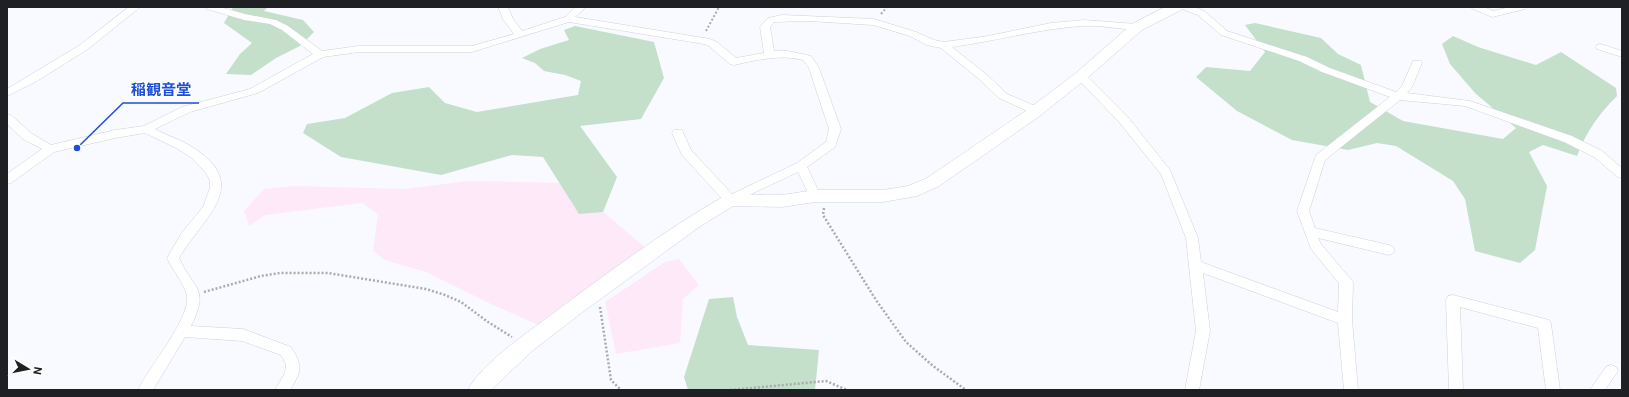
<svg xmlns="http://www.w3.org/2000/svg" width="1629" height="397" viewBox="0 0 1629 397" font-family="Roboto,'Noto Sans JP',sans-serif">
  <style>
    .industrial { fill: #fee9f8 }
    .green { fill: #c4e0cb }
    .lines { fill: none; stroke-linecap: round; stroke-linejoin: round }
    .street-casing { stroke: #ccd2dd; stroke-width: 1 }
    .secondary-casing { stroke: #ccd2dd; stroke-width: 1 }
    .path-far1 { stroke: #a9abaf; stroke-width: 2; stroke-dasharray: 2 2; stroke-linecap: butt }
    .path { stroke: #a9abaf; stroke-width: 2.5; stroke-dasharray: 2 2; stroke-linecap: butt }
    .street { fill: #fff; fill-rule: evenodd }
    .secondary { fill: #fff; fill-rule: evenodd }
    .leader { fill: none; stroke: #1d4ed8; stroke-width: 1.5 }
    .callout-dot { fill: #1d4ed8; stroke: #fff; stroke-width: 1.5 }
    .callout-label { font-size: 15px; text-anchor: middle; font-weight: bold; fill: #1d4ed8; stroke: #fff; stroke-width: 3; stroke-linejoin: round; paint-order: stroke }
  </style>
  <rect width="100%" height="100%" fill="#f8faff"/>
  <!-- industrial -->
  <path class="industrial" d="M468,181L569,183L646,248L548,329L493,305L426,272L385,260L373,251L378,214L362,203L265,215L249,226L244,211L264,189L293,186L405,189Z
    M679,259L699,285L683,299L680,343L616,354L605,302L665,262Z"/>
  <!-- green -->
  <path class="green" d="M233,7H268L264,11L303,20L314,32L300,46L276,58L251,75L226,74L240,54L252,43L224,23Z
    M1255,23L1321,38L1338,54L1361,65L1370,102L1403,121L1503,139L1516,128L1475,93L1450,64L1442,44L1453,36L1478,47L1536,65L1561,52L1616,88L1617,96C1599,114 1586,132 1577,156L1543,145L1529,152L1547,186L1535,250L1520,263L1475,251L1465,199L1453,181L1396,146L1377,143L1348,150L1292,140L1237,111L1196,77L1206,67L1250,71L1265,52L1245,25Z
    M575,26L654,42L664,78L641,119L580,126L617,177L603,212L579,214L543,157L512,155L441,175L341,157L303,133L307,124L345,118L392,93L429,87L445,103L477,112L578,95L581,81L565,75L544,71L535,63L522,58L540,49L569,40L564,30Z
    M733,297L737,317L748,345L819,350L815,390H688L684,377L709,299Z"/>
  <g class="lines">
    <defs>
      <path id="street" d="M129,7H140L88,49L37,81L7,96V89L80,45Z
        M205,7H220L245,14L276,20L288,26L322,51L359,46H472L514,34L503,19L498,7H508L513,19L522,31L565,17L575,7H586L575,17L710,39L717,42L736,58L764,53L760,27L768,18L782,15L874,19L916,32L934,40L944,42L988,36L1051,23L1084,20L1137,24L1142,27L1137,30C1119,29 1100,25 1082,26C1038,29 996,41 952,47L987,75L1007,94L1040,108L1041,111L1040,114L1036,115L999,98L979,79L941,48L927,45L910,36L873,25L809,21L774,22L770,27L774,51H788L811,56L819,68L841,129L835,147L807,167L821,196L819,199L815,200L811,199L798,172L730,204L726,203L682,155L672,133L674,130H682L691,150L732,194L797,163L826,142L829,129L809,68L803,60C780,54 757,60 734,65L730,64L709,46L704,44L569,22L472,52H359L323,57L258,93L190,112L155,129C167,136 180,139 192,147C253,185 203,217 179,258C194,291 210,287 191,326L243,329L291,347C303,367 302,370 290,390H275L285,373L286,364L281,355L242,341L185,337L153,390H138C148,369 191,317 187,296C185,285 172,269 167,258L181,234L203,207L210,188V181L206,173L192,158L178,149L145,133L115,138L54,152L11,183L7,184V174L42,149L23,139L7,124V114L11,115L31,133L51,145L115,130L144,126L182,107L250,89L313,54L282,30L270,24L244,20L207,9Z
        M1180,7H1194L1204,11L1227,31L1307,57L1330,68L1396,92L1402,86L1413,61H1421L1422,63L1412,87L1407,93L1470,101L1572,136L1602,151L1622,168V178L1618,177L1594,157L1564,142L1465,106L1400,100L1325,160L1309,211L1315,228L1389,245L1393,247L1395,250L1393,253L1389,255L1318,238L1321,244L1353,282L1352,320L1358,390H1344L1338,323L1203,273L1210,331L1199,390H1185L1196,331L1186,238L1161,174L1119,122L1077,78L1076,76L1077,74H1085L1127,116L1170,170L1198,238L1201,262L1338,312L1339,283L1311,249L1297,211L1316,155L1390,97L1322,72L1299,61L1221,35L1198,15L1182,9Z
        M1471,7H1484L1493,11L1510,7H1527L1525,9L1492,17L1473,9Z
        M1601,44L1622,51V57L1597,49L1596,47L1597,45Z
        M1453,295L1549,320L1551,324L1560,390H1546L1538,328L1460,307L1463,390H1449L1446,300L1448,296Z
        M1611,365L1616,367L1618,371L1605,390H1590L1606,367Z"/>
      <path id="secondary" d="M1165,7H1183L1181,10L1142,30L1086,79L1037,118L939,186L917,196L883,202H815L782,207L733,206L699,227L580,314L532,351L491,390H468C479,366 529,331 551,315C607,273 664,231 724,196L730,194L782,195L815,190H883L908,186L927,178L1027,110L1076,73L1132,24Z"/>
    </defs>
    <!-- street casing -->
    <use href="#street" class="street-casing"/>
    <!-- secondary casing -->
    <use href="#secondary" class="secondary-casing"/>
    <!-- path-far1 -->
    <path class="path-far1" d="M881,14L887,7
      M706,31L719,7"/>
    <!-- path -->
    <path class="path" d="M824,208L823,215L876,300L906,342L933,366L966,390
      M204,292L261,276L280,273H328L426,289L445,295L461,302L488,322L512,337
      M600,307L611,380L621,390
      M730,390L826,381L847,390"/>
    <!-- street -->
    <use href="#street" class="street"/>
    <!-- secondary -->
    <use href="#secondary" class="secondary"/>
  </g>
  <!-- callouts -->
  <path class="leader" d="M77 148L123 103H199"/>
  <circle class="callout-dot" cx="77" cy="148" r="4"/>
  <g class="callout-label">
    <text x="161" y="95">稲観音堂</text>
  </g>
  <!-- border -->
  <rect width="1629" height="397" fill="none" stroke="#1e2024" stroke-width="16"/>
  <!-- north arrow -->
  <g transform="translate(28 369) rotate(100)" stroke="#ffffff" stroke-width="3" paint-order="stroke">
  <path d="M0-3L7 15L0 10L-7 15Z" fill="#1e2024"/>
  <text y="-6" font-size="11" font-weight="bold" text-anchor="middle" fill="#1e2024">N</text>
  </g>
</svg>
